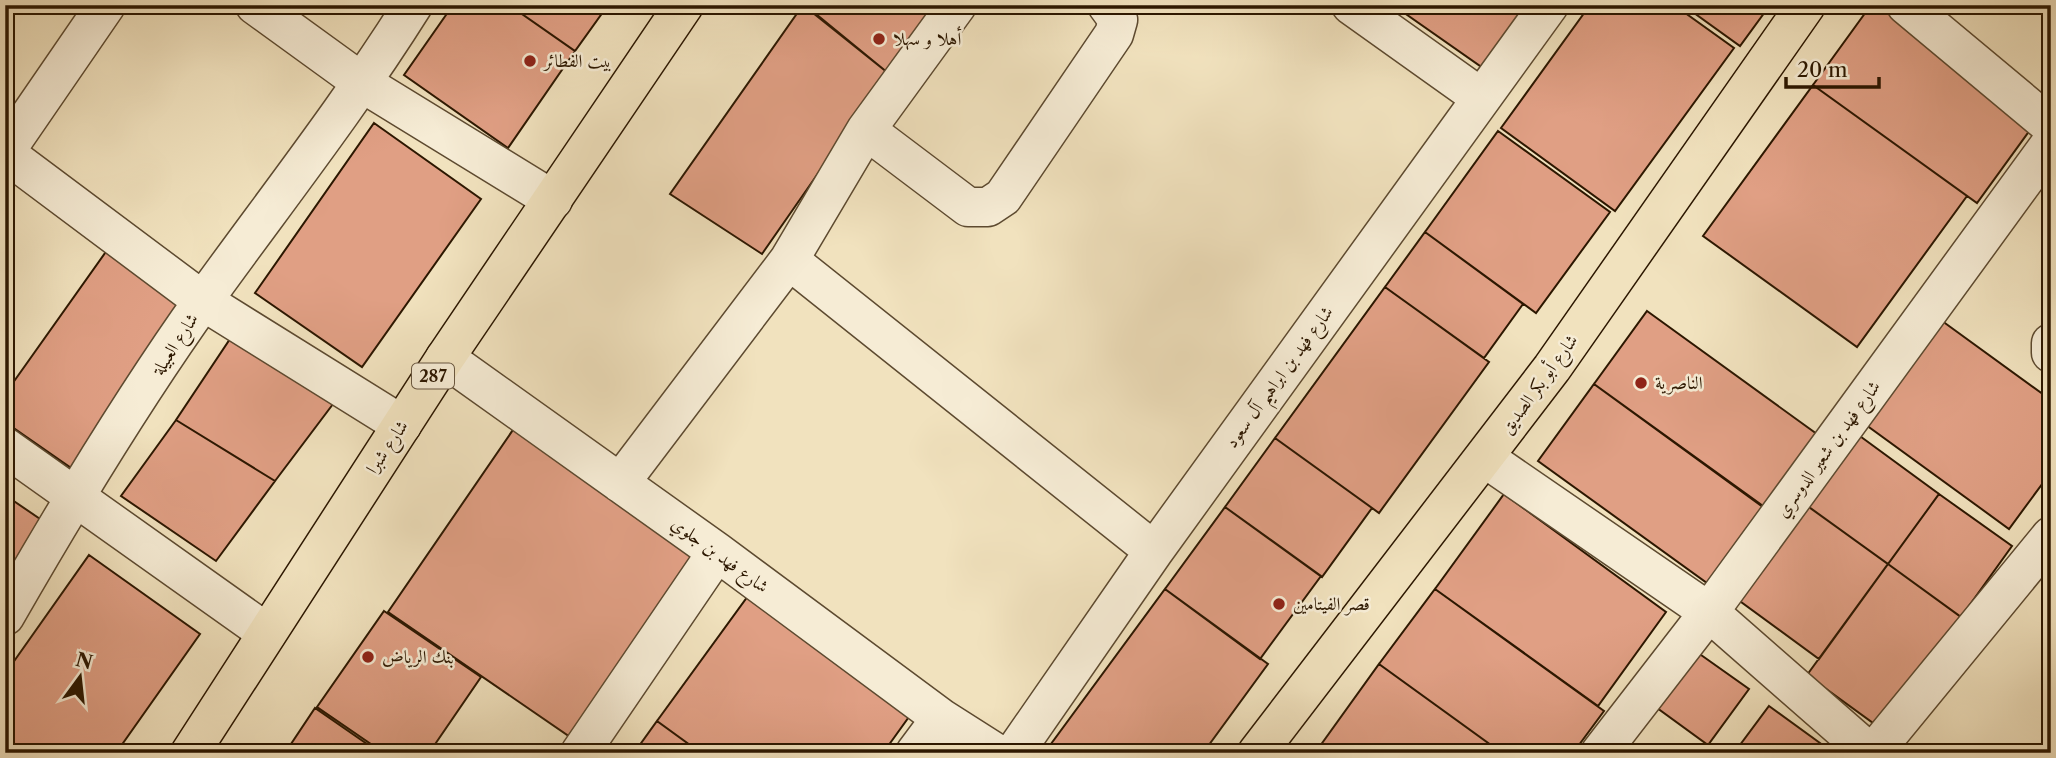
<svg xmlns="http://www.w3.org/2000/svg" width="2056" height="758" viewBox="0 0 2056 758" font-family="'Libre Caslon Text',Amiri,serif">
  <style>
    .building { fill: #e09f84; stroke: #2c1700; stroke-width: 2 }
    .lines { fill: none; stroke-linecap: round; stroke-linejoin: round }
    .minor-casing { stroke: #5d4a30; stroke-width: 41 }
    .major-casing { stroke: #2c1700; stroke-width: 41 }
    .minor { stroke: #f6ecd5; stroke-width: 38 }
    .major { stroke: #f1e2be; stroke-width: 38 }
    .poi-dot { fill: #8f2418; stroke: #f6ecd5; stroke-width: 2.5 }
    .labels { text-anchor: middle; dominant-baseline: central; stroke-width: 5; stroke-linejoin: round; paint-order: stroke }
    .shield { fill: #f6ecd5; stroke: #695740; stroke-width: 2 }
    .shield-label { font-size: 16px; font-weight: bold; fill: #2c1700 }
    .poi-label { font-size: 18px; fill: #2c1700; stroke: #f6ecd5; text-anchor: start }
    .street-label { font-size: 18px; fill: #2c1700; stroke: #f6ecd5 }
  </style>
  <rect width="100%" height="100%" fill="#f1e2be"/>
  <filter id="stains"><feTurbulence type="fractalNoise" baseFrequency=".00286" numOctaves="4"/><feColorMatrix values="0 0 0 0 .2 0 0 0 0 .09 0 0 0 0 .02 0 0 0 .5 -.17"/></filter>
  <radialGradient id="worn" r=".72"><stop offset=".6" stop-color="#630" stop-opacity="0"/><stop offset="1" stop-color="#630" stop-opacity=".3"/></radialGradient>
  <!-- building -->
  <path class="building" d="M453,5H509L575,51L508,148L404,75Z
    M509,5H608L575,51Z
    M803,5L888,73L762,254L670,194Z
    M805,5H935L888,73Z
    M1393,5H1527L1483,68Z
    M1590,5H1674L1734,48L1615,211L1501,128Z
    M1683,5H1770L1740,46Z
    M1871,5H1881L2038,119L1977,203L1813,85Z
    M2031,5H2051V19Z
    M1813,85L1967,196L1857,347L1703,236Z
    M374,123L481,199L362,367L255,293Z
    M1498,131L1610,212L1536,313L1425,232Z
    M1425,232L1523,304L1484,358L1385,287Z
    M110,246L194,306L77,472L5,422V394Z
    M1385,287L1489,362L1379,513L1275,438Z
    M1647,311L1821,437L1767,510L1594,384Z
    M1938,318L2051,400V472L2009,529L1862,422Z
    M234,333L333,404L275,481L176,420Z
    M1594,384L1763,506L1707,583L1538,461Z
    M176,420L275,481L216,561L121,496Z
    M517,424L705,553L576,741L388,612Z
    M1853,431L1939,494L1888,564L1802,502Z
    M1275,438L1372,508L1322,577L1225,507Z
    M1504,494L1666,612L1598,706L1435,589Z
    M1939,494L2012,546L1961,617L1888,564Z
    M5,495L43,521L5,575Z
    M1806,505L1888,564L1819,659L1737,599Z
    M1225,507L1321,576L1260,659L1165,589Z
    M89,555L200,634L116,753H28L5,737V674Z
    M1888,564L1961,617L1880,728L1807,675Z
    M1165,589L1268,664L1203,753H1055L1048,748Z
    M1435,589L1604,711L1573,753H1502L1379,664Z
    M748,596L911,714L883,753H701L657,721Z
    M384,611L481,677L429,753H384L317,707Z
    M1694,650L1749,689L1708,745L1653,705Z
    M1379,664L1502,753H1315Z
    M1769,706L1831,751L1830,753H1734Z
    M315,708L380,753H285Z
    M657,721L701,753H634Z"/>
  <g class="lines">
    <defs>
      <path id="minor" d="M255,5L364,84L553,200
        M1351,5L1480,97
        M1906,5L2051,126
        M866,130L968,207H988L1003,197L1114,34L1118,20L1107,5
        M5,152L106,5
        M5,153L203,301L402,425
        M789,260L1154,551
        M2051,343V353
        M445,358L717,552L941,718L996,753
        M5,447L267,633
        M1485,458L1709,612L1870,753
        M620,483L789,260L866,130L957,5
        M5,616C67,508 132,400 205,298C275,201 349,107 413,5
        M580,753L717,552
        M915,753L941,718
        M1014,753L1154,551L1549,5
        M1600,753L1709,612L2051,143
        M1873,753L2051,536"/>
      <path id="major" d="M190,753L445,358L684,5
        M1257,753L1552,368L1806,5"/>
    </defs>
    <!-- minor casing -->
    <use href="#minor" class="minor-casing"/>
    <!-- major casing -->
    <use href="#major" class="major-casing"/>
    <!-- minor -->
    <use href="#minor" class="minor"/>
    <!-- major -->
    <use href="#major" class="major"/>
  </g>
  <!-- markers -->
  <g class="poi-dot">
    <circle cx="879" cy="39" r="7"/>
    <circle cx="530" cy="61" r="7"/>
    <circle cx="1641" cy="383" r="7"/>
    <circle cx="1279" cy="604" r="7"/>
    <circle cx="368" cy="657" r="7"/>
  </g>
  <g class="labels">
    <!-- shield labels -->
    <rect class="shield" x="412" y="363.5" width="42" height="25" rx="5"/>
    <g class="shield-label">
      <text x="433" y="376">287</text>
    </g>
    <!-- poi labels -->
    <g class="poi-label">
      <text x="893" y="39">أهلا و سهلا</text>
      <text x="544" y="61">بيت الفطائر</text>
      <text x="1655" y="383">الناصرية</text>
      <text x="1293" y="604">قصر الفيتامين</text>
      <text x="382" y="657">بنك الرياض</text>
    </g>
    <!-- street labels -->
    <g class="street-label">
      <text transform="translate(175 344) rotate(-57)">شارع العبيلة</text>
      <text transform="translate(1279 377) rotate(-54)">شارع فهد بن ابراهيم آل سعود</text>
      <text transform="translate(1539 384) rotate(-54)">شارع أبو بكر الصديق</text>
      <text transform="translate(387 447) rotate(-56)">شارع شبرا</text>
      <text transform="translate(1828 449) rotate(-54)">شارع فهد بن شعير الدوسري</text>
      <text transform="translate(720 555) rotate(36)">شارع فهد بن جلوي</text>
    </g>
  </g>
  <!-- margin -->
  <rect width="2056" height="758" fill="none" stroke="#f1e2be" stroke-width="28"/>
  <rect x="7" y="7" width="2042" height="744" fill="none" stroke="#2c1700" stroke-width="3.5"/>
  <rect x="14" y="14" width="2028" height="730" fill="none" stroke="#2c1700" stroke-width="2"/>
  <!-- north arrow -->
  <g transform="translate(80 677) rotate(15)" stroke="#f6ecd5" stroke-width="5" paint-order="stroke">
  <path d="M0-5L12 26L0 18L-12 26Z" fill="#2c1700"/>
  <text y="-10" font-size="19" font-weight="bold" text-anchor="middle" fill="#2c1700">N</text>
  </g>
  <!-- scale -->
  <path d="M1786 77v10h93v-10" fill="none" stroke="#2c1700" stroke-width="3.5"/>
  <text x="1797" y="77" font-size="21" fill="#2c1700" stroke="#f6ecd5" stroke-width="5" paint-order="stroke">20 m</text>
  <rect width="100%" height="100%" filter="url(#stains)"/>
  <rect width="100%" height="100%" fill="url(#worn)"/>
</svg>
